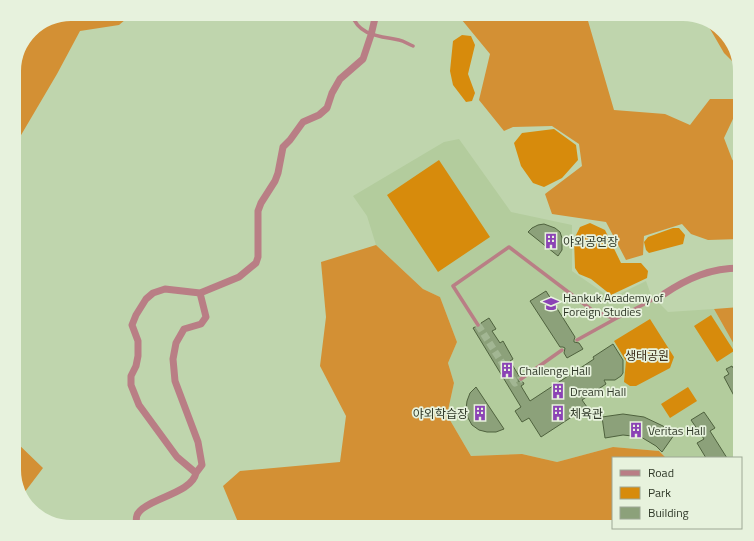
<svg xmlns="http://www.w3.org/2000/svg" width="754" height="541" viewBox="0 0 754 541" font-family="'Titillium Web','Noto Sans KR',sans-serif">
  <style>
    .built { fill: #b3cc9d }
    .green { fill: #d78b0c }
    .forest { fill: #d39034 }
    .building { fill: #8ca17a; stroke: #4f623e }
    .lines { fill: none; stroke-linecap: round; stroke-linejoin: round }
    .street-tunnel { stroke: #a2b693; stroke-width: 7; stroke-dasharray: 7 3.5; stroke-linecap: butt }
    .lane { stroke: #b97e85; stroke-width: 3.5 }
    .street { stroke: #b97e85; stroke-width: 7 }
    .labels { text-anchor: middle; dominant-baseline: central; stroke-width: 3.5; stroke-linejoin: round; paint-order: stroke }
    .poi-label { font-size: 12px; fill: #303929; stroke: #e7f2dd; text-anchor: start }
    .park-label { font-size: 12px; fill: #3f2f1c; stroke: #e7f2dd }
  </style>
  <rect width="100%" height="100%" fill="#bfd5ad"/>
  <!-- built -->
  <path class="built" d="M459,139L511,212L572,225V271L611,298L646,281L651,295L668,312L714,309L740,355V458H666L659,451L613,447L557,462L522,454L471,456L447,415L454,383L448,363L457,342L440,297L423,289L376,245L367,216L353,196L444,142Z"/>
  <!-- green -->
  <path class="green" d="M462,35L471,36L475,45L468,74L475,93L472,101L466,102L453,85L450,71L453,41Z
    M554,129L576,145L578,160L562,178L544,187L533,183L521,166L514,143L522,133Z
    M439,160L490,237L438,272L387,195Z
    M590,223L605,230L621,263H641L648,271L647,278L611,295L591,279L579,274L575,268L574,239L580,227Z
    M673,228H679L685,235L683,244L649,253L646,250L644,242L648,237Z
    M711,315L734,351L717,362L694,326Z
    M650,319L674,357L670,368L636,386H630L624,382L626,361L614,341Z
    M688,387L697,401L670,418L661,404Z"/>
  <!-- forest -->
  <path class="forest" d="M71,14H132L119,25L80,31L57,74L14,147V67L33,28Z
    M457,14H586L614,110L665,114L690,125L710,99H740V104L724,138L732,159L740,172V239L708,240L691,234L682,224L644,236L643,255L626,260L606,222L552,214L545,194L582,166L579,144L552,126L513,127L504,131L479,100L490,54Z
    M706,22L718,26L734,46L740,69L724,53Z
    M376,245L423,289L440,297L457,342L448,363L454,383L447,415L471,456L522,454L557,462L613,447L659,451L666,458H613V527H240L223,486L240,471L340,462L346,416L320,366L326,317L321,262Z
    M740,307V355L714,309Z
    M14,440L43,468L21,497L14,474Z"/>
  <!-- building -->
  <path class="building" d="M544,224L555,228L560,232L562,238V250L558,256L528,232L532,228L538,225Z
    M546,291L575,337L574,340V342L579,343L583,349L567,358L564,353L565,348L563,347H560L530,301Z
    M489,318L496,329L492,331L500,343L503,341L513,359L510,361L519,376L518,381L523,382L524,384L521,386L530,401L594,359L593,357L613,344L623,360V373L621,376L615,380H604L606,384L582,400L587,407L541,437L529,418L522,422L515,411L521,407L473,328L475,327L479,328L481,326V323Z
    M740,364V407L724,377L729,374L726,369L732,366L733,368Z
    M476,387L504,429L496,432H487L479,430L472,425L468,418L466,409L467,401L470,393Z
    M704,412L715,428L710,431L727,458H706L697,443L704,439L691,420Z
    M623,414L644,417L663,426L674,435L662,452L656,446L641,437L623,435L605,438L602,417Z"/>
  <g class="lines">
    <!-- street-tunnel -->
    <path class="street-tunnel" d="M478,325L515,383L521,379"/>
    <!-- lane -->
    <path class="lane" d="M352,14C358,36 380,36 399,40C404,41 408,44 413,46
      M478,325L453,286L509,247L592,310L615,319L664,294
      M577,340L615,319
      M521,379L562,350"/>
    <!-- street -->
    <path class="street" d="M664,294C688,278 711,268 740,268
      M196,473L202,465L198,442L175,381L173,359L176,343L184,329L201,324L206,317L200,293
      M137,527C136,522 135,516 139,512C150,498 192,493 196,473L177,457L139,405L131,385V376L136,366L138,356V341L132,325L136,315L146,299L153,293L165,289L200,293L205,291L239,277L256,263L258,257V211L261,203L275,181L278,173L283,147L290,140L303,122L319,115L327,108L332,93L340,79L363,59L371,35L376,14"/>
  </g>
  <!-- icons -->
  <defs>
    <symbol id="building-bare" viewBox="-9 -9 18 18"><path d="M-4-6H4V6H1V3H-1V6H-4ZM-2.5-4.3h1.7v1.8h-1.7ZM.8-4.3h1.7v1.8H.8ZM-2.5-1h1.7V.8h-1.7ZM.8-1h1.7V.8H.8Z" fill="#8b43b5" stroke="#e7f2dd" stroke-width="2.5" paint-order="stroke"/></symbol>
    <symbol id="school-bare" viewBox="-9 -9 18 18"><path d="M0-5L7-2L0 1L-7-2ZM-4 1L0 2.5L4 1V4Q0 6-4 4Z" fill="#8b43b5" stroke="#e7f2dd" stroke-width="2.5" paint-order="stroke"/></symbol>
  </defs>
  <g fill-rule="evenodd">
    <use href="#building-bare" x="540" y="230" width="22" height="22"/>
    <use href="#school-bare" x="540" y="293" width="22" height="22"/>
    <use href="#building-bare" x="496" y="359" width="22" height="22"/>
    <use href="#building-bare" x="547" y="380" width="22" height="22"/>
    <use href="#building-bare" x="469" y="402" width="22" height="22"/>
    <use href="#building-bare" x="547" y="402" width="22" height="22"/>
    <use href="#building-bare" x="625" y="419" width="22" height="22"/>
  </g>
  <g class="labels">
    <!-- poi labels -->
    <g class="poi-label">
      <text x="563" y="241">야외공연장</text>
      <text x="563" y="297">Hankuk Academy of<tspan x="563" dy="14">Foreign Studies</tspan></text>
      <text x="519" y="370">Challenge Hall</text>
      <text x="570" y="391">Dream Hall</text>
      <text x="468" y="413" text-anchor="end">야외학습장</text>
      <text x="570" y="413">체육관</text>
      <text x="648" y="430">Veritas Hall</text>
    </g>
    <!-- park labels -->
    <g class="park-label">
      <text x="647" y="355">생태공원</text>
    </g>
  </g>
  <!-- crop -->
  <path d="M0 0H754V541H0ZM71 21H683A50 50 0 0 1 733 71V470A50 50 0 0 1 683 520H71A50 50 0 0 1 21 470V71A50 50 0 0 1 71 21Z" fill="#e7f2dd" fill-rule="evenodd"/>
  <!-- legend -->
  <rect x="612" y="457" width="130" height="72" fill="#e7f2dd" stroke="#9ea895"/>
  <rect x="620" y="470" width="20" height="6" fill="#b97e85" stroke="#9ea895"/>
  <text x="648" y="477" font-size="12" fill="#303929">Road</text>
  <rect x="620" y="487" width="20" height="12" fill="#d78b0c" stroke="#9ea895"/>
  <text x="648" y="497" font-size="12" fill="#303929">Park</text>
  <rect x="620" y="507" width="20" height="12" fill="#8ca17a" stroke="#9ea895"/>
  <text x="648" y="517" font-size="12" fill="#303929">Building</text>
</svg>
